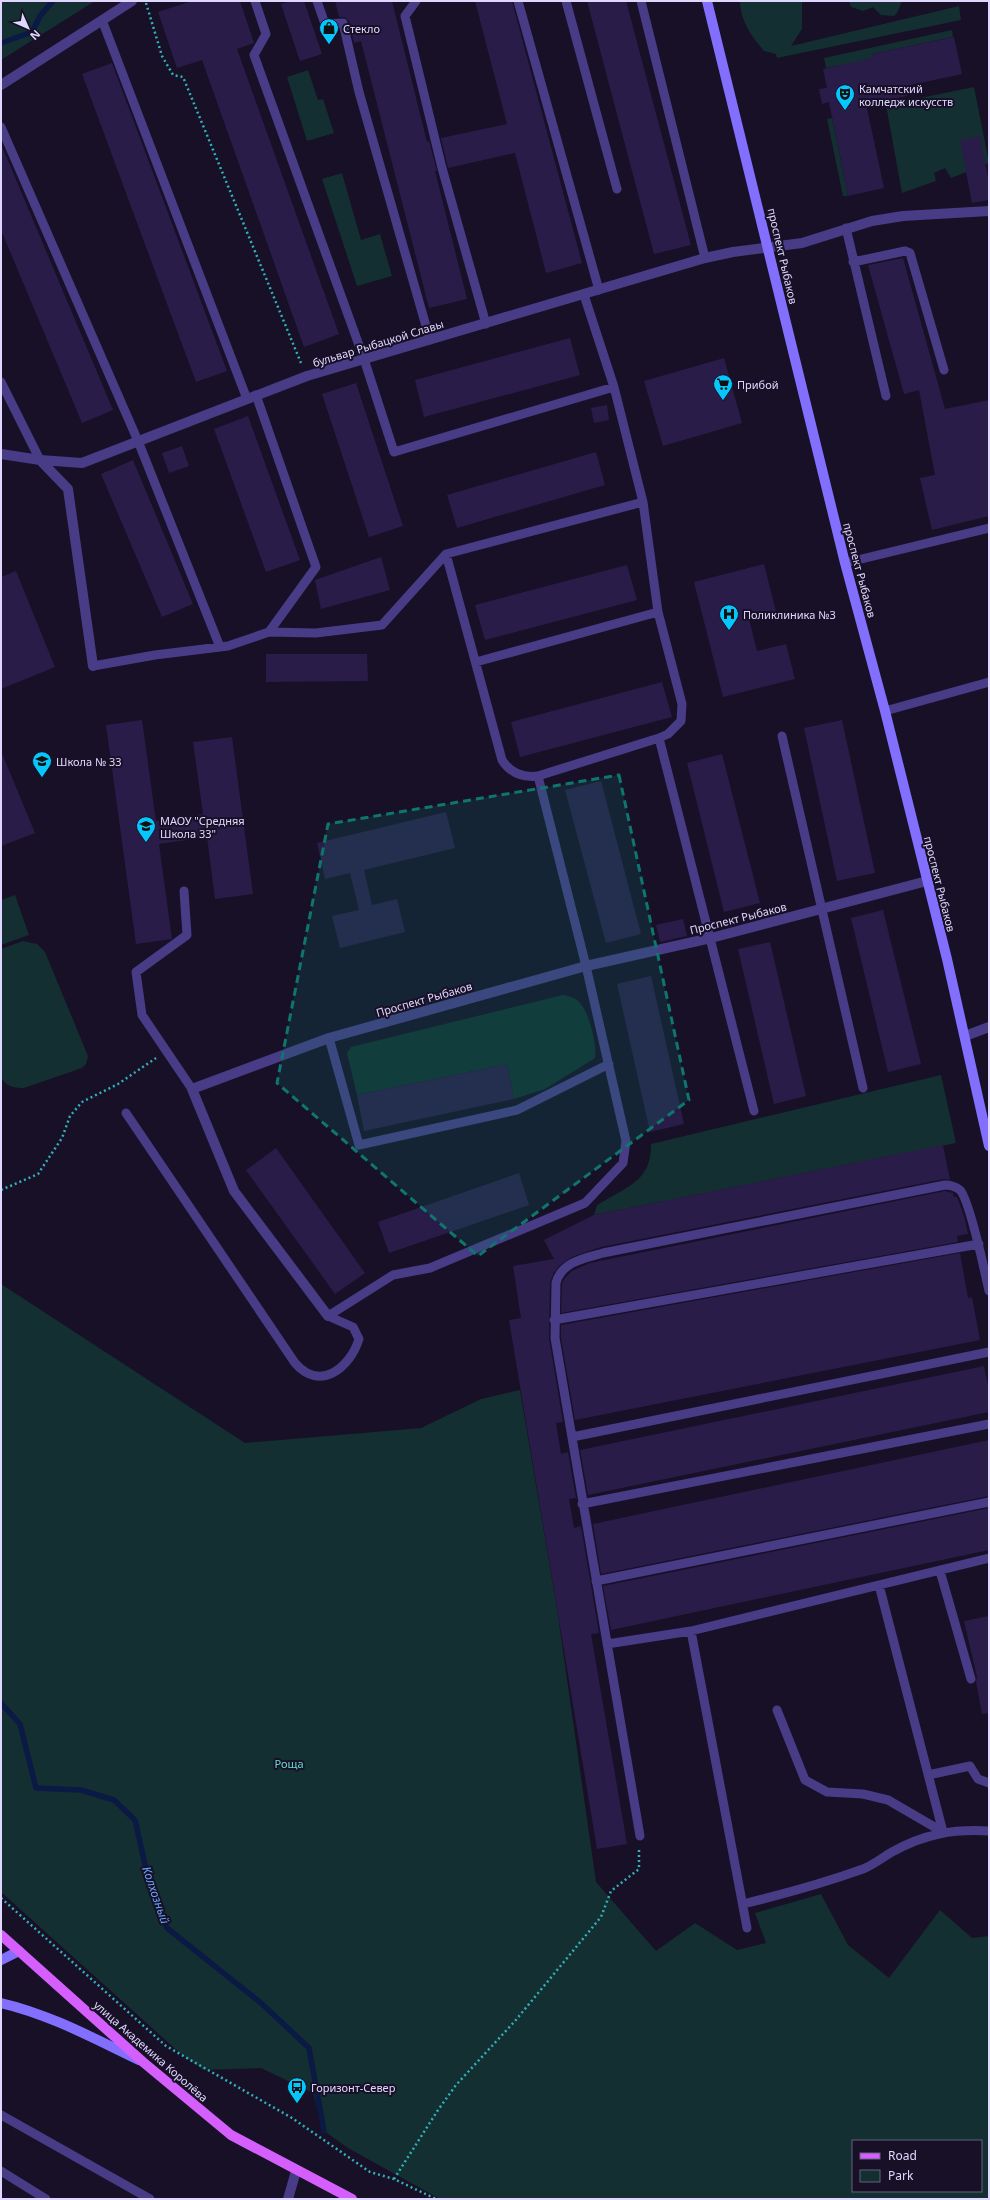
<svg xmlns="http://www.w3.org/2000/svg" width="990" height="2200" viewBox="0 0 990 2200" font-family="'Noto Sans',sans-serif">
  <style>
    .green { fill: #132f31; fill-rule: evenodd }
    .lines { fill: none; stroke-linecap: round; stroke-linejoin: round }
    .stream { stroke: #0b1a45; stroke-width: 5.5 }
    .building { fill: #2a1c48 }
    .path { stroke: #31b1b8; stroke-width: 2.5; stroke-dasharray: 2 3; stroke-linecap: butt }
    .service { stroke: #473c85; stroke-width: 9 }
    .minor { stroke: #473c85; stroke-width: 10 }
    .secondary { stroke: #836ffd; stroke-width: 10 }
    .primary { stroke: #d45ffd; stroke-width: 10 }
    .marked { fill: #0f766e; fill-opacity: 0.2; stroke: #0f766e; stroke-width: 3; stroke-dasharray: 8 5; stroke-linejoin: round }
    .labels { text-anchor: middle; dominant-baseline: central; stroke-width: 4; stroke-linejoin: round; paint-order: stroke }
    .poi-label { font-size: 11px; fill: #e0d7fe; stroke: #171027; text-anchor: start }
    .street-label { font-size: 11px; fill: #e0d7fe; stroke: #171027 }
    .park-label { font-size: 11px; fill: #63dfce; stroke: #171027 }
    .water-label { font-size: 12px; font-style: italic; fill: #66a6fd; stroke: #171027 }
  </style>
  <rect width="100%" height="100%" fill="#171027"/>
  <!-- green -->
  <path class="green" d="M1,1H95L1,60Z
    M740,1H802V29L791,46L959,6L961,20L777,58L776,54L764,51C752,37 740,20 740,1Z
    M849,1H902L897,13L894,16L881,15L873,7L863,11L851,7Z
    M952,30L953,37L872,54L874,63L858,62L826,68L824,58Z
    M308,70L318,100L323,99L334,133L307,141L287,77Z
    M974,87L989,163L951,178L945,168L934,173L936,181L902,193L886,105Z
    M832,118L848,196H843L827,119Z
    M342,173L361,240L380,234L392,276L357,286L322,179Z
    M15,895L29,935L1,945V900Z
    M23,941L37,944L45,952L88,1056L86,1064L82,1068L24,1088C14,1088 5,1086 1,1077V949Z
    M563,995C569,996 576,998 580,1003C589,1012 597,1045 595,1058L545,1089L514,1099L507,1064L357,1095L347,1053L351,1047Z
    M941,1075L956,1143L594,1215L597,1205C624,1188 652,1182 651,1144Z
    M1,1284L245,1443L421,1428L481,1399L520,1390L557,1609L596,1882L656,1951L695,1923L737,1950L766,1943L755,1913L821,1894L848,1945L889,1978L940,1910L972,1938L989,1936V2199H440L348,2148L324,2131L313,2093L261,2068L203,2070L181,2054L1,1892ZM853,2141H981V2191H853Z"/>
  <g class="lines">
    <!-- stream -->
    <path class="stream" d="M1,43L32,32L40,16L53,1
      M1,1703L20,1724L36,1788L81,1790L114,1800L135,1820L148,1878L167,1928L261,2003L309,2048L324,2131"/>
  </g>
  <!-- building -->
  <path class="building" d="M192,1H240L254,43L237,49L339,334L304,347L202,60L177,68L158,12Z
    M290,1H304L322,54L300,61L281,4Z
    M335,1H392L427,142L429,141L437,171H435L467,299L429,308L361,41L354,43L349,21L345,17H339Z
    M475,1H512L582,263L546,273L515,153L448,168L441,138L507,124Z
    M587,1H626L691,245L654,254Z
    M954,37L962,74L906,86L907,96L866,104L884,188L848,196L829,102L822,104L819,89L827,88L823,69L873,58L872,54Z
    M112,63L227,371L196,382L82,74Z
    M980,136L989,183V200L972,203L960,140Z
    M1,144L113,410L82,423L1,230Z
    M903,258L945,409L989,400V516L932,530L920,478L935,475L919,390L904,394L868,265Z
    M570,338L580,375L424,417L415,380Z
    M724,358L742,423L663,446L644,381Z
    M356,383L403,526L369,537L322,394Z
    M607,405L609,420L594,423L591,408Z
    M248,416L300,560L266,572L214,429Z
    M182,446L189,466L169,473L162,453Z
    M596,452L605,485L457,528L447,495Z
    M133,460L193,604L162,617L101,474Z
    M381,557L390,590L321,609L315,580Z
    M764,564L776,612L749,619L757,651L786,644L795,679L723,697L694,582Z
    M627,565L637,600L485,640L475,605Z
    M16,571L55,667L1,689V577Z
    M266,654H367L368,681L266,682Z
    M662,682L672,717L520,757L511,722Z
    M142,720L156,821L203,814L193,742L232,737L253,894L215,899L207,837L159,844L172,939L136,944L106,725Z
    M842,720L875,873L837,881L804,728Z
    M1,751L35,833L1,846Z
    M722,754L760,903L724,912L687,763Z
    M601,781L641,934L606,943L565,790Z
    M446,812L455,848L364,870L372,905L397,899L405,932L340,948L332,916L359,910L350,873L325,879L317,843Z
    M883,910L921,1064L888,1072L851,918Z
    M683,919L687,936L660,942L656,925Z
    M770,942L806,1096L774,1104L738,949Z
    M651,976L684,1124L650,1132L617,984Z
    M507,1064L514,1099L364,1131L357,1095Z
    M943,1145L950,1180L944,1179L601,1247L572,1257L559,1266L553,1274L550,1283L549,1338L563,1422L556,1423L561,1454L568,1452L576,1498L569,1499L574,1528L581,1526L599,1633L591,1634L627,1844L597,1849L509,1320L521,1318L513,1266L554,1259L544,1240L594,1215Z
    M276,1148L365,1273L335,1294L246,1170Z
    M519,1173L529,1205L389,1253L378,1222Z
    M945,1191L953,1193L954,1197H957L964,1216L968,1234L957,1236L958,1242L561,1313L562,1284L564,1279L572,1271L590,1263Z
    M960,1253L968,1298L972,1297L980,1340L575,1420L561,1338V1325Z
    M984,1366L989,1390V1412L588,1495L580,1450Z
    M989,1440V1496L601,1574L593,1524Z
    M989,1508V1550L611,1630L603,1586Z
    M989,1616V1713L982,1714L976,1682L977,1677L964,1621Z"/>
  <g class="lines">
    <!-- path -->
    <path class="path" d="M146,3L162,56L173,75L183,77L301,363
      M1,1190L38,1174L62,1138L70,1116L82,1102L118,1084L156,1058
      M1,1898L166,2046L292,2118L370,2172L394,2179L436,2199
      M394,2179L438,2110L456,2085L515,2021L601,1917L611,1891L639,1869V1848"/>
    <!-- service -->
    <path class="service" d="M255,1L266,34L254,55L364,359L394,452L614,387
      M317,1L325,24L343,23L359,92L430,340
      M416,1L405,16L442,168L486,324
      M518,1L599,290
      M566,1L617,189
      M641,1L705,258
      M102,20L247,399
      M1,127L138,441L220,647
      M846,228L886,396
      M853,262L905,251L910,253L944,370
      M584,295L614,387L643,502L658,612L682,704L681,721L668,734L659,738
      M1,382L40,460
      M256,395L316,567L269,632
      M845,563L989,528
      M476,662L658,612
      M93,666L155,655L228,646L269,632L316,633L382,625L446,554
      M885,711L989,682
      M782,736L863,1088
      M538,776L659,738L754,1111
      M184,891L187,935L136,972L142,1015L192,1089
      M329,1038L359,1145L517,1110L609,1064
      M126,1113L295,1363C320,1392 350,1368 359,1339L353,1327L328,1316
      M328,1316L393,1275L430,1268L585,1203L623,1163L626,1141L586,966L538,776C523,778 511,774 502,760L446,554L643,502
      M554,1320L979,1244
      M572,1437L989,1352
      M582,1504L989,1424
      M940,1571L971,1679
      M596,1581L989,1502
      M879,1585L943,1832
      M691,1631L747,1928
      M607,1644L691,1631L989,1558
      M777,1710L805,1780L827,1792L863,1794L888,1800L943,1832
      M928,1775L970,1766L978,1779L989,1783
      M640,1836L555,1338L556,1283C561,1262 585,1258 603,1253L945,1185C950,1185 956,1187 960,1190C970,1201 985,1273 989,1291
      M743,1904C784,1894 824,1883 863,1869C873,1865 883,1857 892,1852C924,1834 953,1829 989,1831
      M1,2115L150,2199
      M1,2171L46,2199"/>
    <!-- minor -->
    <path class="minor" d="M1,85L132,1
      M1,454L40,460L82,463L307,376L705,258L733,252L802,243L872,221L903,216L989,211
      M40,460L68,489L93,666
      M965,1036L989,1027
      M328,1316L234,1191L192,1089L329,1038L586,966L711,938L927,881
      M288,2199L296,2171"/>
    <!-- secondary -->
    <path class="secondary" d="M707,1L845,563L885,711L947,959L989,1146
      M1,1960L19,1951
      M1,2003C49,2014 95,2039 139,2060"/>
    <!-- primary -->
    <path class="primary" d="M1,1935L143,2062L231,2135L352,2199"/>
  </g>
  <!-- marked area -->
  <path class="marked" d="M619,775L689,1100L478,1256L277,1083L328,824Z"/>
  <!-- icons -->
  <defs>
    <symbol id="shop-pin" viewBox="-11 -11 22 30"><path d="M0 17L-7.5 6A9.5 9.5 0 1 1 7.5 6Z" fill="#06c7fb" stroke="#171027"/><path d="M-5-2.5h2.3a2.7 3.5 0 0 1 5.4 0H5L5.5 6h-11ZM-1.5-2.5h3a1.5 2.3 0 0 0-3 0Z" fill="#111"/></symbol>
    <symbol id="theatre-pin" viewBox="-11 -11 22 30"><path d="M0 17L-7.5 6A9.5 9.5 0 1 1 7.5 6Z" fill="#06c7fb" stroke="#171027"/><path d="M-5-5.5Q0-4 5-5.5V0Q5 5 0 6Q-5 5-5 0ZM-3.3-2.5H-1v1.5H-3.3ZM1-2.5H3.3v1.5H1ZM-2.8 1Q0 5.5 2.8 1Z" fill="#111"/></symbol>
    <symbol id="supermarket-pin" viewBox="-11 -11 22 30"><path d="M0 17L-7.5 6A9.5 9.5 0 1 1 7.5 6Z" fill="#06c7fb" stroke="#171027"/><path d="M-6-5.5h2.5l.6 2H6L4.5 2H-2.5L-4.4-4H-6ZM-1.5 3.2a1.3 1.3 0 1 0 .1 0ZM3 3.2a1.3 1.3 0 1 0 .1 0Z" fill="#111"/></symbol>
    <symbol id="hospital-pin" viewBox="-11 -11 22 30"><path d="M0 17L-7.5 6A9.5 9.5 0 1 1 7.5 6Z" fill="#06c7fb" stroke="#171027"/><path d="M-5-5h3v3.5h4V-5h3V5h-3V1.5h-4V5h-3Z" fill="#111"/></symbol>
    <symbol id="school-pin" viewBox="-11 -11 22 30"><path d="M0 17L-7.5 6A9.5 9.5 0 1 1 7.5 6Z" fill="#06c7fb" stroke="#171027"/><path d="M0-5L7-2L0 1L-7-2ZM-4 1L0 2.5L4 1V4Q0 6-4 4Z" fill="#111"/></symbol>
    <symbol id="bus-pin" viewBox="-11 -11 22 30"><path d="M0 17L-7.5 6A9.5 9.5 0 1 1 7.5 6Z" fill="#06c7fb" stroke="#171027"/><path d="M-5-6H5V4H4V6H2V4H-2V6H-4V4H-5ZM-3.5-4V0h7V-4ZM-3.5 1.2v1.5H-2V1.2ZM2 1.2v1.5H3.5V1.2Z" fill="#111"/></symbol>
  </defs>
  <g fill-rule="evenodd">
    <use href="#shop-pin" x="318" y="17" width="22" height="30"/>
    <use href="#theatre-pin" x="834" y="83" width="22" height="30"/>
    <use href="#supermarket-pin" x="712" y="373" width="22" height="30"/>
    <use href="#hospital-pin" x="718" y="603" width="22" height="30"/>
    <use href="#school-pin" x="31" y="750" width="22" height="30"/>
    <use href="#school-pin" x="135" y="815" width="22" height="30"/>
    <use href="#bus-pin" x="286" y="2076" width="22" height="30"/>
  </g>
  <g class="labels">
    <!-- poi labels -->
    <g class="poi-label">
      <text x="343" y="28">Стекло</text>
      <text x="859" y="88">Камчатский<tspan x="859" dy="13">колледж искусств</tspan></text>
      <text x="737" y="384">Прибой</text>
      <text x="743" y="614">Поликлиника №3</text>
      <text x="56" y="761">Школа № 33</text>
      <text x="160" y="820">МАОУ "Средняя<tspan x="160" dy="13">Школа 33"</tspan></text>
      <text x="311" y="2087">Горизонт-Север</text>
    </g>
    <!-- street labels -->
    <g class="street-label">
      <text transform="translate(783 256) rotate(77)">проспект Рыбаков</text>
      <text transform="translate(378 343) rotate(-17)">бульвар Рыбацкой Славы</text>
      <text transform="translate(860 570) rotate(75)">проспект Рыбаков</text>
      <text transform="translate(940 884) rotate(76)">проспект Рыбаков</text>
      <text transform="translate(738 918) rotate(-14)">Проспект Рыбаков</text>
      <text transform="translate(424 999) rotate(-16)">Проспект Рыбаков</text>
      <text transform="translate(151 2051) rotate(41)">улица Академика Королёва</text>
    </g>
    <!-- park labels -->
    <g class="park-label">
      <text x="289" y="1763">Роща</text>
    </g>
    <!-- water labels -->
    <g class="water-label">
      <text transform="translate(156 1895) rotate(71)">Колхозный</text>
    </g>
  </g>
  <!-- border -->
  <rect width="990" height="2200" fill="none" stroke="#e0d7fe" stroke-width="4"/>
  <!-- legend -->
  <rect x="852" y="2140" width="130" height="52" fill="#171027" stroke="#67607d"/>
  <rect x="860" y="2153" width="20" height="6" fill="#d45ffd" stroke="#67607d"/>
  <text x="888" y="2160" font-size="12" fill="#e0d7fe">Road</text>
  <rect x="860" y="2170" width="20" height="12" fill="#132f31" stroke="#67607d"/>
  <text x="888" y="2180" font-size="12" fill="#e0d7fe">Park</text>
  <!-- north arrow -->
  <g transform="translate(28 28) rotate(135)" stroke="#171027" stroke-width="3" paint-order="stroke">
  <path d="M0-3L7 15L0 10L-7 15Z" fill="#e0d7fe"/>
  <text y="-6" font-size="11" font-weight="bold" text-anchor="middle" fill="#e0d7fe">N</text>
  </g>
</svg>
